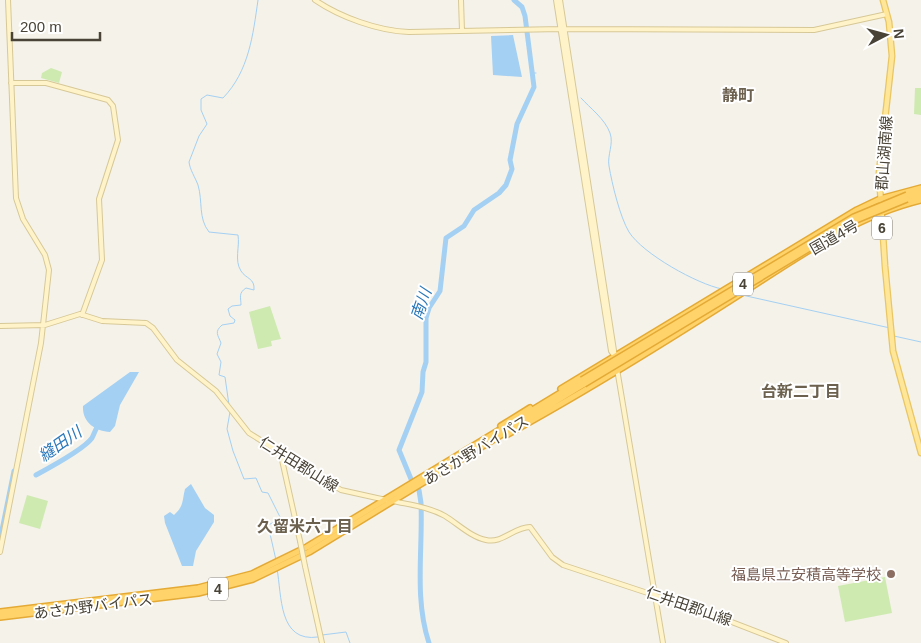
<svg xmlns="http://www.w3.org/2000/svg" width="921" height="643" viewBox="0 0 921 643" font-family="Arial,'Noto Sans JP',sans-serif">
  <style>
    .green { fill: #ceeab1 }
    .water { fill: #a4d0f3 }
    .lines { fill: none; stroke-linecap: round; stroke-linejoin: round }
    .stream { stroke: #a4d0f3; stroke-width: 1 }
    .river { stroke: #a4d0f3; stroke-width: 5 }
    .secondary-casing { stroke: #d7c897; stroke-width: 6 }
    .primary-casing { stroke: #e9c664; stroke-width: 7 }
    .highway-casing { stroke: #e4aa35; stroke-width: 8 }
    .secondary { stroke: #fff4c9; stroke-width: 4 }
    .primary { stroke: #ffe698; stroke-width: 4.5 }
    .highway { stroke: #ffd36a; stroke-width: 5 }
    .secondary-bridge-casing { stroke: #d7c897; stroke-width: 6; stroke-linecap: butt }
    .highway-bridge-casing { stroke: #e4aa35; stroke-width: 8; stroke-linecap: butt }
    .secondary-bridge { stroke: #fff4c9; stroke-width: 4 }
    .highway-bridge { stroke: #ffd36a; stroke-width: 5 }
    .education-dot { fill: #8d6e63; stroke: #fff; stroke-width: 2 }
    .labels { text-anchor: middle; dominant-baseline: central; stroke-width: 4; stroke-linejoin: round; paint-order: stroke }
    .shield { fill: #fff; stroke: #807b73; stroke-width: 1 }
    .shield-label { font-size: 14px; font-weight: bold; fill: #494337 }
    .street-label { font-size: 15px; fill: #494337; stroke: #fff }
    .education-label { font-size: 15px; fill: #785e54; stroke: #fff; text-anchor: end }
    .neighbourhood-label { font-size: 16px; font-weight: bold; fill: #6c614e; stroke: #fff }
    .water-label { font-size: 16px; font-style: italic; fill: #2b78ba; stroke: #fff }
  </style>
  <rect width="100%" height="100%" fill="#f5f2e9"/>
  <!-- green -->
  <path class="green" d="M51,68L62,72L59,83L41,78L42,73Z
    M915,88H921V115L914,114Z
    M270,306L281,339L271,341L272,346L258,349L249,312Z
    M27,495L48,501L40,529L19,523Z
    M885,577L892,613L845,622L838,586Z"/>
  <!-- water -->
  <path class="water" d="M513,35L522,77L493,75L491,36Z
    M130,372H139L120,405L115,426L110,432C95,431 82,422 83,406Z
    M191,484L205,508L214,515V522L196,551L193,566H182L165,523L164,516L170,512L174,515C184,506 182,501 185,489Z"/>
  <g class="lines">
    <!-- stream -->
    <path class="stream" d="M534,73H536
      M581,98C590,108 605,119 610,133C614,144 607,155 609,166C612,184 620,217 629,232C643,254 697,284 722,289
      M742,295L890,328
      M893,330L894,336L921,342
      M229,405L225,377L219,375L221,362L217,354L221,343C218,335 214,332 222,325L234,323L235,320L230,316L228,309L232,306L241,305C241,298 238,293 246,288L254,290C255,278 246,279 241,271C234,260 240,247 238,235L209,232C198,218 203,202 198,185C195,177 190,170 189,162L199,136L207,124L201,110V99L207,95L223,98C249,71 253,35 258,0
      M230,412L227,429L233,451L244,479L256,478L262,492L268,493L280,517L279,520L268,525L276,560
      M277,569C282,595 278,643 318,637
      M322,635L346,632L350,643"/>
    <!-- river -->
    <path class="river" d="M36,475C49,468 84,449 92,438C94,434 96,428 99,424
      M0,540L14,471
      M429,643C414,598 423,549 421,503L419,490L411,479L399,450L422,392L423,372L426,362V318L429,308L440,291L446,238L464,226L474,210L499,193L506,185L512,169L510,160L517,124L534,87L525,16L522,7L514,0"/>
    <defs>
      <path id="secondary" d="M315,0C340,17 378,31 409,32L561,29L814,30L887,14
        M461,0L462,31
        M556,0L611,351L615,357
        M560,0L615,357L663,643
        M11,83H46L108,100L113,106L118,140L99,199L102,260L82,315
        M0,326L45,325L80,314L102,321L146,323L153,328L177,360L216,391L249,433L341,490L386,500
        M280,451L300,541
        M393,501C411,505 429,507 445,516C458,524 471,537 486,540C502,544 514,527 530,527L552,557L563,565L711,614L786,643
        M0,552L41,343L49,270L45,255L23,219L16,198L8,0
        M305,566L322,643"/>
      <path id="primary" d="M883,0L889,22L892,56L879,173L885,266L893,351L921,453"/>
      <path id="highway" d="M907,195L921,192
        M907,199L921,196
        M561,389L857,210L880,199L921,188
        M501,426L530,408
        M506,435C585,392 662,344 737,296C795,259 854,216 921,200
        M0,612L198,588L252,574L307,547L582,380
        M0,617L198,593L253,579L309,552L584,384"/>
    </defs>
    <!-- secondary casing -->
    <use href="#secondary" class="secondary-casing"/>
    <!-- primary casing -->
    <use href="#primary" class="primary-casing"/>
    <!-- highway casing -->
    <use href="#highway" class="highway-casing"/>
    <!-- secondary -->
    <use href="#secondary" class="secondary"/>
    <!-- primary -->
    <use href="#primary" class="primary"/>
    <!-- highway -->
    <use href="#highway" class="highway"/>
    <defs>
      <path id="secondary-bridge" d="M300,541L305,566"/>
      <path id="highway-bridge" d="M582,380L854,217L907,195
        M584,384L856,220L907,199"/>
    </defs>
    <!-- secondary-bridge casing -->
    <use href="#secondary-bridge" class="secondary-bridge-casing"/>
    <!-- highway-bridge casing -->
    <use href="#highway-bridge" class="highway-bridge-casing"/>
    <!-- secondary-bridge -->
    <use href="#secondary-bridge" class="secondary-bridge"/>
    <!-- highway-bridge -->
    <use href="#highway-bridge" class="highway-bridge"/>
  </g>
  <!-- markers -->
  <circle class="education-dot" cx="891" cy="574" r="5"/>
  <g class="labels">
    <!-- shield labels -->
    <g class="shield">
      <rect x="872" y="216.5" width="20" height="23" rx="4"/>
      <rect x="733" y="272.5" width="20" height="23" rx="4"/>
      <rect x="208" y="577.5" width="20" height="23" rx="4"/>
    </g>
    <g class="shield-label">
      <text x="882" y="228">6</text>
      <text x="743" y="284">4</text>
      <text x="218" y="589">4</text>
    </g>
    <!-- street labels -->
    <g class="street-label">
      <text transform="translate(884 153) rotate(-86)">郡山湖南線</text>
      <text transform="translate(834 237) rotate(-30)">国道4号</text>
      <text transform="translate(476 450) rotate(-31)">あさか野バイパス</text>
      <text transform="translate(299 464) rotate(32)">仁井田郡山線</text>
      <text transform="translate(93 606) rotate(-7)">あさか野バイパス</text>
      <text transform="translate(689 606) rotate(19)">仁井田郡山線</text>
    </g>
    <!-- education labels -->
    <g class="education-label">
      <text x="881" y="574">福島県立安積高等学校</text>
    </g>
    <!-- neighbourhood labels -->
    <g class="neighbourhood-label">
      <text x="738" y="95">静町</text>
      <text x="801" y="391">台新二丁目</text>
      <text x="305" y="526">久留米六丁目</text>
    </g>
    <!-- water labels -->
    <g class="water-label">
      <text transform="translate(421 304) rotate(-71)">南川</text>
      <text transform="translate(60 444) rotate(-35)">縫田川</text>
    </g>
  </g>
  <!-- north arrow -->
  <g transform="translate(886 35) rotate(84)" stroke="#ffffff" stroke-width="4" paint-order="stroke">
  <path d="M0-4L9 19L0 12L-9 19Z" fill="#494337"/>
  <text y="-8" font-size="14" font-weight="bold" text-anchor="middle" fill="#494337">N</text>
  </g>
  <!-- scale -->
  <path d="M12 32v8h88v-8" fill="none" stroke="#494337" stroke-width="2.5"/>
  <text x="20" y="32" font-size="15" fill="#494337" stroke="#ffffff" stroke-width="4" paint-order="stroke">200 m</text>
</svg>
